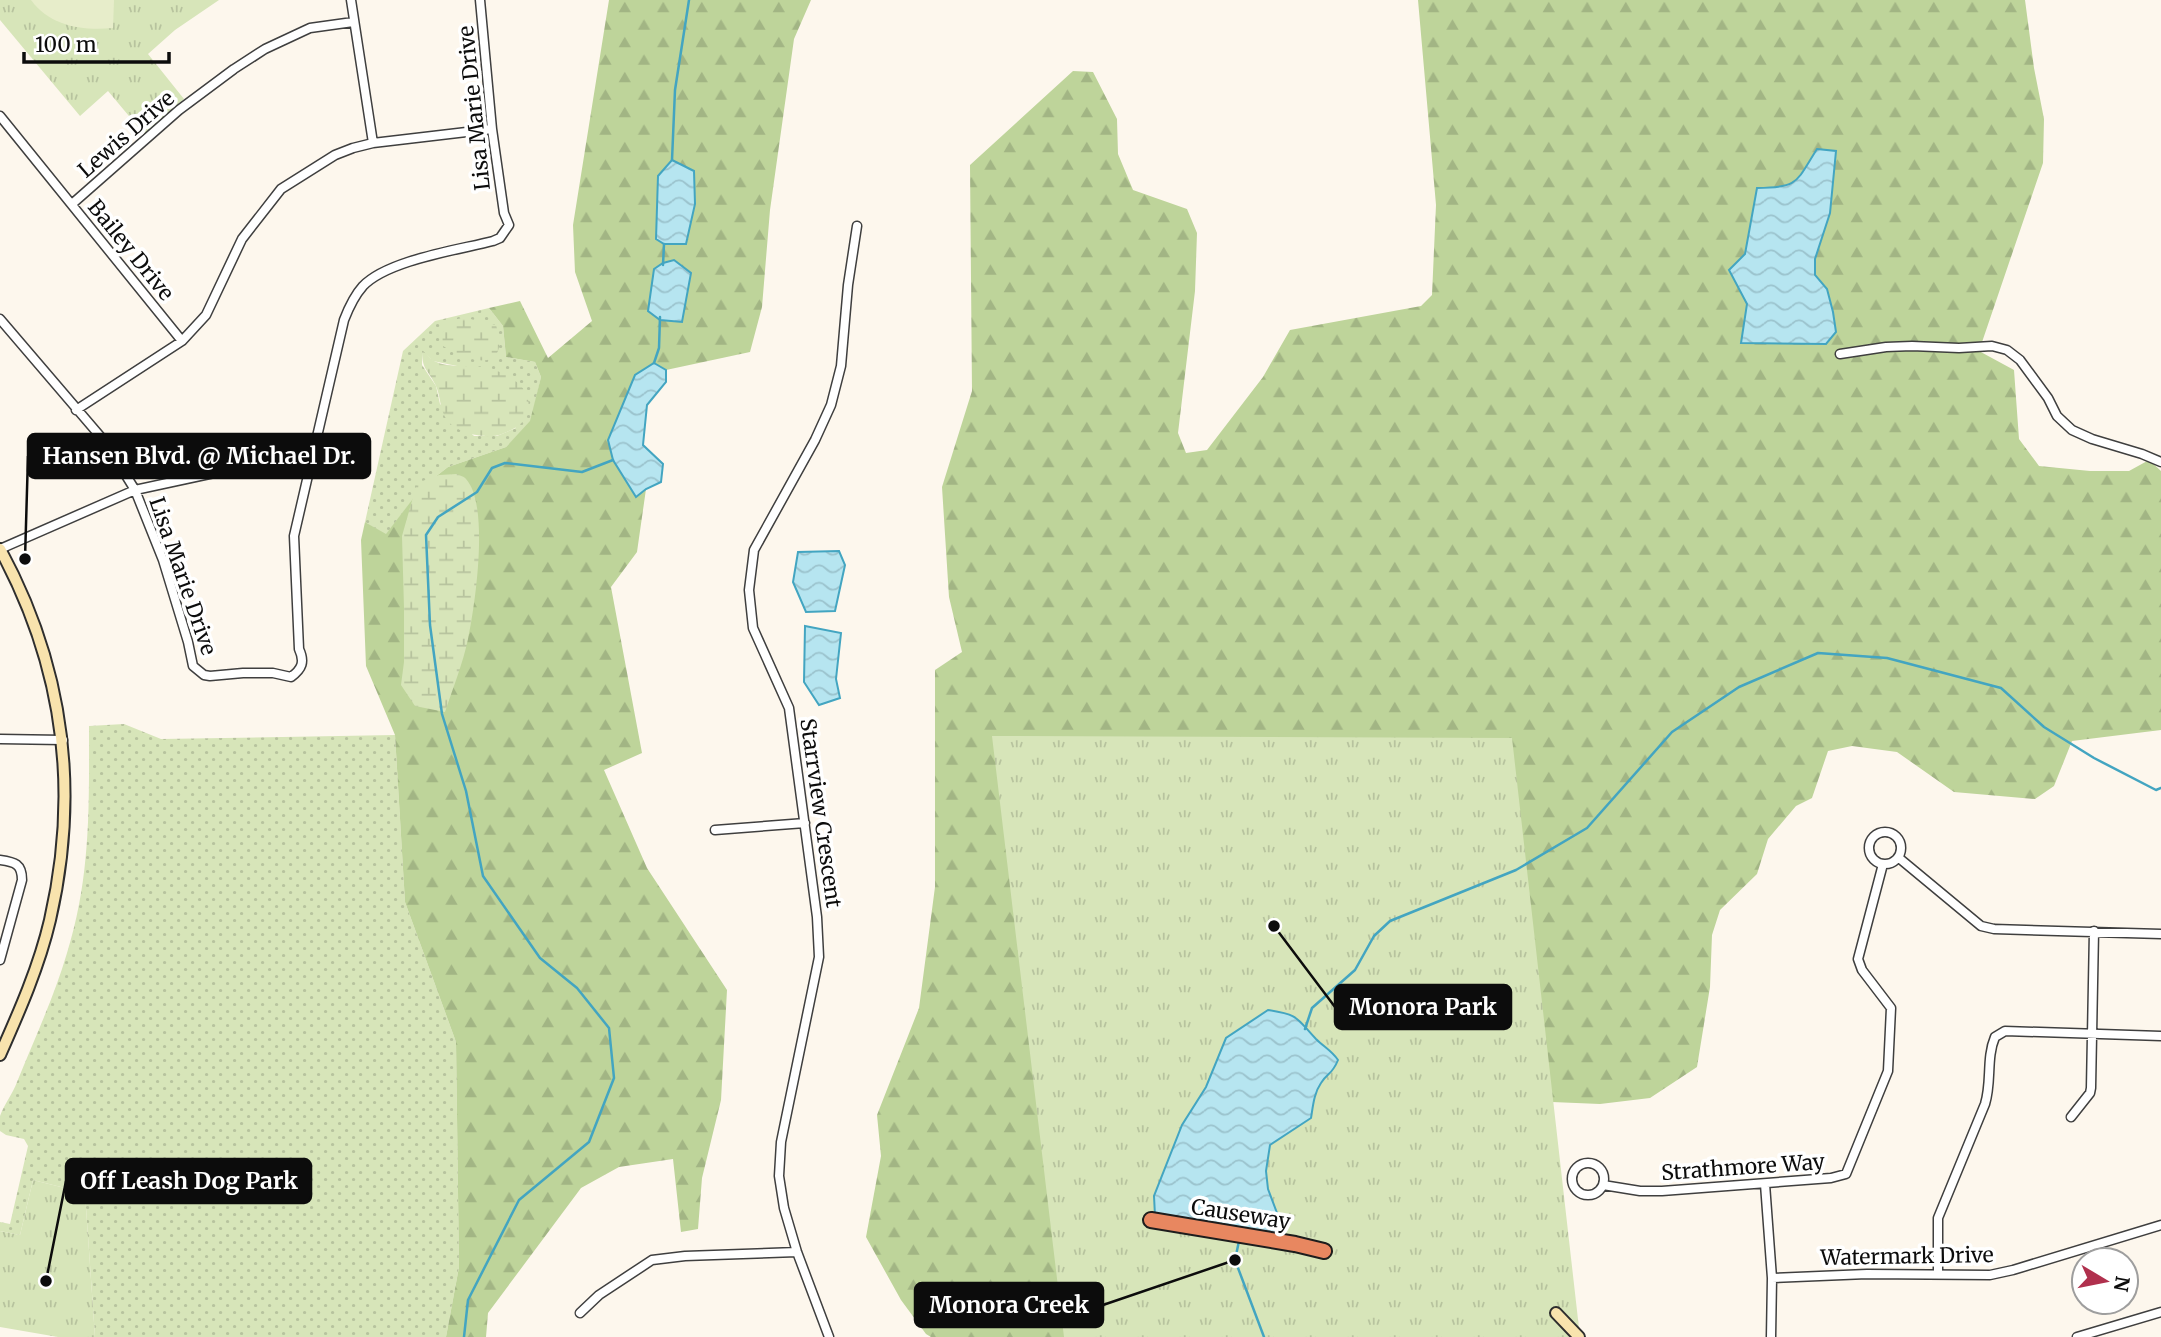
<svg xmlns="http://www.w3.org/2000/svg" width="2161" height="1337" viewBox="0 0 2161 1337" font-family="Merriweather,serif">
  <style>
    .grass { fill: url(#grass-dots); fill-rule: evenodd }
    .forest { fill: url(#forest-firs); fill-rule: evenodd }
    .wetland { fill: url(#wetland-marsh) }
    .park { fill: url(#park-tufts) }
    .pitch { fill: #e7edca }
    .water { fill: url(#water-waves); stroke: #43a5c1; stroke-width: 2 }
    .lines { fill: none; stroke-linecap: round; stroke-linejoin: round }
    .stream { stroke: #43a5c1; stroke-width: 2.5 }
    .street-casing { stroke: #3f3f3f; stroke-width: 11 }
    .secondary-casing { stroke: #2e2e2e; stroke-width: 14 }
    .highway-casing { stroke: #1d1d1d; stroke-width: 18 }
    .street { stroke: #fff; stroke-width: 8 }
    .secondary { stroke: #f8e3ad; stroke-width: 10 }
    .highway { stroke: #e88760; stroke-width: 14 }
    .labels { text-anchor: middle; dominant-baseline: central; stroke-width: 7; stroke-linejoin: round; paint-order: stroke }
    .street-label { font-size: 21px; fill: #0c0c0c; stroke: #fff }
    .leader { fill: none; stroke: #0c0c0c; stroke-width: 2.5 }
    .callout-dot { fill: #0c0c0c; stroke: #fff; stroke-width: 2.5 }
    .callout { fill: #0c0c0c; stroke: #0c0c0c; stroke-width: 2.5 }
    .callout-label { font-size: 23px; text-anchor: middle; font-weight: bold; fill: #fff }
  </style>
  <defs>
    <pattern id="grass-dots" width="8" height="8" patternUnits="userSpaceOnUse" patternTransform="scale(1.75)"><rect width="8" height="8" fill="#d7e5b9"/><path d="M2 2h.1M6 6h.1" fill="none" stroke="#b7c39e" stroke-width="1.8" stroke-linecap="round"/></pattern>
    <pattern id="forest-firs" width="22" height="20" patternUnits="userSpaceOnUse" patternTransform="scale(1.75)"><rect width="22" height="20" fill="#bed49a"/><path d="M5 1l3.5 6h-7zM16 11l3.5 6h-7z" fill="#a2b584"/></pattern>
    <pattern id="wetland-marsh" width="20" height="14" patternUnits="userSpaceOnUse" patternTransform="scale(1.75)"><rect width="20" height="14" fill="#d7e5b9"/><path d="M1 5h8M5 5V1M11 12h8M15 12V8" fill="none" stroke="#b7c39e"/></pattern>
    <pattern id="park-tufts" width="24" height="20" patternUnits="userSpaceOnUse" patternTransform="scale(1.75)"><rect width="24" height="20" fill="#d7e5b9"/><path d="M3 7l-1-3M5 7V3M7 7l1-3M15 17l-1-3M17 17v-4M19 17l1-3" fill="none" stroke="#b7c39e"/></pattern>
    <pattern id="water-waves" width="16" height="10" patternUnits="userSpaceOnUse" patternTransform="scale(1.75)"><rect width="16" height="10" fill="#b6e5f0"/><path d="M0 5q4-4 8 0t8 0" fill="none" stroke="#9bc3cd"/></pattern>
  </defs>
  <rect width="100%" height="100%" fill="#fdf7ed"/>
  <!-- grass -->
  <path class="grass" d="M489,308L503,326L506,357L535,362L541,377L531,421L506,447L448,467L421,488L386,535L365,522L403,351L435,321ZM422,351L433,361L457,366L516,428L497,436H474L440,404L436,386L422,365Z
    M124,724L161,739L395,735L405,902L456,1042L459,1267L446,1337H95L85,1193L33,1180L20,1235L0,1231V1222L10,1224L28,1146L24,1139L6,1135L0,1131C0,1127 0,1120 0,1116C4,1105 13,1093 17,1082C34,1040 54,997 67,953C91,876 89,806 89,726Z"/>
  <!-- forest -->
  <path class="forest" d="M609,0H811L794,39L770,210L762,307L750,352L666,370L654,363L635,375L610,446L614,460L636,497L646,489L637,552L611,587L642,753L604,770L647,868L727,990L721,1100L702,1178L698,1229L681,1232L673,1159L619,1167L581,1188L488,1313L486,1337H446L459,1267L456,1042L405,902L395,735L366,666L361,540L365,522L386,534L421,488L448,467L506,447L530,421L541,377L535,362L506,357L503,326L489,308L520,301L548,358L592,321L575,272L573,225Z
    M1418,0H2025L2034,68L2044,119L2043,163L1979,351L2014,370L2019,439L2039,466L2090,471H2129L2149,460L2161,471V730L2072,741L2054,786L2035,799L1954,792L1897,752L1852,746L1828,751L1812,798L1796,806L1768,839L1757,874L1720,910L1712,935L1710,987L1697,1067L1650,1098L1600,1104L1552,1102L1338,1337H931L926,1334L901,1300L866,1237L881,1156L877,1115L919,1008L935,887V670L962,652L949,597L942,487L972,391L970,165L1073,71L1093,72L1117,119L1118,154L1133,190L1187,209L1197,233L1195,291L1178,433L1186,453L1207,450L1263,377L1290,330L1421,306L1432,295L1436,205ZM1817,149L1830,213L1815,259V275L1827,289L1747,304L1729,270L1745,254L1757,188C1799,188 1796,182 1817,149Z"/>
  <!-- wetland -->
  <path class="wetland" d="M466,318L496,325C511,374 470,363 443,346C441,325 446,319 466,318Z
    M422,350C426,353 430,359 434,361C450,369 471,364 488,368C507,373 533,387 528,410C525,425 514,429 502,434C487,440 456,433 447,420C439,409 441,395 435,384C427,368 422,370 422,350Z
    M457,474C459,475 465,477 466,479C490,505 475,606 468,639C463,663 453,688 445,712L415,706L401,685L404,662V608L402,536L417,483L439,475Z"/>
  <!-- park -->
  <path class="park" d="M0,0H219L175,30L148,54L184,99L144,134L108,91L80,116L0,20Z
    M992,736L1512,738L1580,1337H1064Z
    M33,1180L85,1193L95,1337H58L0,1327V1231L20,1235Z"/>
  <!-- pitch -->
  <path class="pitch" d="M31,0H114L113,28C82,31 50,26 31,0Z"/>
  <!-- water -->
  <path class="water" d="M1817,149L1836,151L1830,213L1815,259V275L1827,289L1833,312L1836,332L1826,344L1741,343L1747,304L1729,270L1745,254L1757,188C1799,188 1796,182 1817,149Z
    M672,160L694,171L695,204L686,244H664L656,239L658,176Z
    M674,260L691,273L682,322L660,320L648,311L654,269L663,263Z
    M654,363L666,370V382L647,405L643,445L663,464L661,482L646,489L636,497L613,460L608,440L635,375Z
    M839,551L845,565L835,611L806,612L793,582L798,552Z
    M805,626L841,633L836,679L840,698L819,705L804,682Z
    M1268,1010C1300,1015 1296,1018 1316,1039C1324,1047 1332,1051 1338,1060C1332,1075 1328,1072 1321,1083C1314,1093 1313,1106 1311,1118L1270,1145L1266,1171L1268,1189L1277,1213V1229L1284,1238L1155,1216L1154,1196L1182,1125L1206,1087L1226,1038Z"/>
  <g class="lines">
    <!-- stream -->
    <path class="stream" d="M672,160L675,90L689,0
      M663,265L664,244
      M654,363L659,348L660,317
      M1305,1029L1312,1008L1355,970L1374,936L1390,921L1516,870L1587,828L1672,732L1739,687L1818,653L1887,658L2001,688L2044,727L2094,758L2156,790L2161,788
      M1239,1241L1235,1260L1264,1337
      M464,1337L468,1300L519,1200L589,1142L614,1078L609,1028L577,988L540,958L483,876L466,791L442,714L430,625L426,535L438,517L477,492L492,468L505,463L582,472L613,460"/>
    <defs>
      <path id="street" d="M351,0L373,143
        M0,116L182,341
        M72,204L179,110L234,69L265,49L310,28L353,22
        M0,319L106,443L135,490L163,560L188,642L193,666L204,675L210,676L243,673H273L291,677C302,669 305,662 299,649L294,536L344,320C349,307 354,296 363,286C388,260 458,250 493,241L500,238L509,225L504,213L492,129L480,0
        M1840,354L1886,347L1912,346L1959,348L1992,346L2007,350L2020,360L2048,398L2057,416L2072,430L2092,439L2142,454L2161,462
        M76,410L182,341L206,315L242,239L281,189L335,155L353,148L373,143L492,129
        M0,549L135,490L256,464L310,471
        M0,739L63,740
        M715,830L805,823
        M1869 848a16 16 0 1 1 32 0a16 16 0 1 1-32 0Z
        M1899,858L1981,926L1994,929L2161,934
        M0,860C15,862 22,864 22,880L0,960
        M2071,1117L2090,1093L2091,1088L2094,931
        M1572 1179a16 16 0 1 1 32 0a16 16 0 1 1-32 0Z
        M1765,1184L1772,1278L1771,1337
        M1603,1185L1640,1191H1662L1831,1178L1846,1174L1888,1071L1891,1008L1862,970L1858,959L1883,864
        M1938,1274V1218L1985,1104C1992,1082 1986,1058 1995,1037L2005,1031L2161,1036
        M1772,1278L1867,1274L1990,1275L2013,1270L2161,1225
        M580,1313L599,1295L652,1260L685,1256L797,1252
        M829,1337L797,1252L784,1208L779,1176L781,1142L819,957L817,917L789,708L753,628L749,590L754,550L815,440L831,405L841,366L848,285L857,226
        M2077,1337L2161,1312"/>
      <path id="secondary" d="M0,549C64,667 80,790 50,920C39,967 19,1012 0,1055
        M1556,1313L1579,1337"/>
      <path id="highway" d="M1151,1220L1295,1244L1324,1251"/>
    </defs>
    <!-- street casing -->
    <use href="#street" class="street-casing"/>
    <!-- secondary casing -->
    <use href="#secondary" class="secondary-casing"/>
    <!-- highway casing -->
    <use href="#highway" class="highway-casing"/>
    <!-- street -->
    <use href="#street" class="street"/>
    <!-- secondary -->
    <use href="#secondary" class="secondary"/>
    <!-- highway -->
    <use href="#highway" class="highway"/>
  </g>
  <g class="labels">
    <!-- street labels -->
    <g class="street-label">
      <text transform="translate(474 108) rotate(-96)">Lisa Marie Drive</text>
      <text transform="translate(126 134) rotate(-41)">Lewis Drive</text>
      <text transform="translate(131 250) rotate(51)">Bailey Drive</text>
      <text transform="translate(183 576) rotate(71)">Lisa Marie Drive</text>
      <text transform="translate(821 813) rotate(82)">Starrview Crescent</text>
      <text transform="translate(1743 1167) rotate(-4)">Strathmore Way</text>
      <text transform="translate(1241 1214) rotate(9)">Causeway</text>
      <text transform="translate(1907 1256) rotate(-1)">Watermark Drive</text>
    </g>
  </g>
  <!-- callouts -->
  <path class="leader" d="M25 559L28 456M1274 926L1335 1007M46 1281L66 1181M1235 1260L1103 1305"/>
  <g class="callout-dot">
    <circle cx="25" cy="559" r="7"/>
    <circle cx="1274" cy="926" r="7"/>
    <circle cx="46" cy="1281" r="7"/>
    <circle cx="1235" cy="1260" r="7"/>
  </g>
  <g class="callout">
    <rect x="28" y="434" width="342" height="44" rx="7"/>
    <rect x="1335" y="985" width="176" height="44" rx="7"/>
    <rect x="66" y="1159" width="245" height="44" rx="7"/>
    <rect x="915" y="1283" width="188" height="44" rx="7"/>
  </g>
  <g class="callout-label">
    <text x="199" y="464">Hansen Blvd. @ Michael Dr.</text>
    <text x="1423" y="1015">Monora Park</text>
    <text x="189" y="1189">Off Leash Dog Park</text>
    <text x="1009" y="1313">Monora Creek</text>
  </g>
  <!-- north arrow -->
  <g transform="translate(2105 1281) rotate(100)"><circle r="33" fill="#ffffff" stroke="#9e9e9e" stroke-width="2"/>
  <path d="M0-5L12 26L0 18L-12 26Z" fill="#b0304d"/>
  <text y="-10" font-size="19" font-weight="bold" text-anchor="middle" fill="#0c0c0c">N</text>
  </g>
  <!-- scale -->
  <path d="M24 52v10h145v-10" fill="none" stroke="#0c0c0c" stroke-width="3.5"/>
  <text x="35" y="52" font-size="21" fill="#0c0c0c" stroke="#ffffff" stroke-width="5" paint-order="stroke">100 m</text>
</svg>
